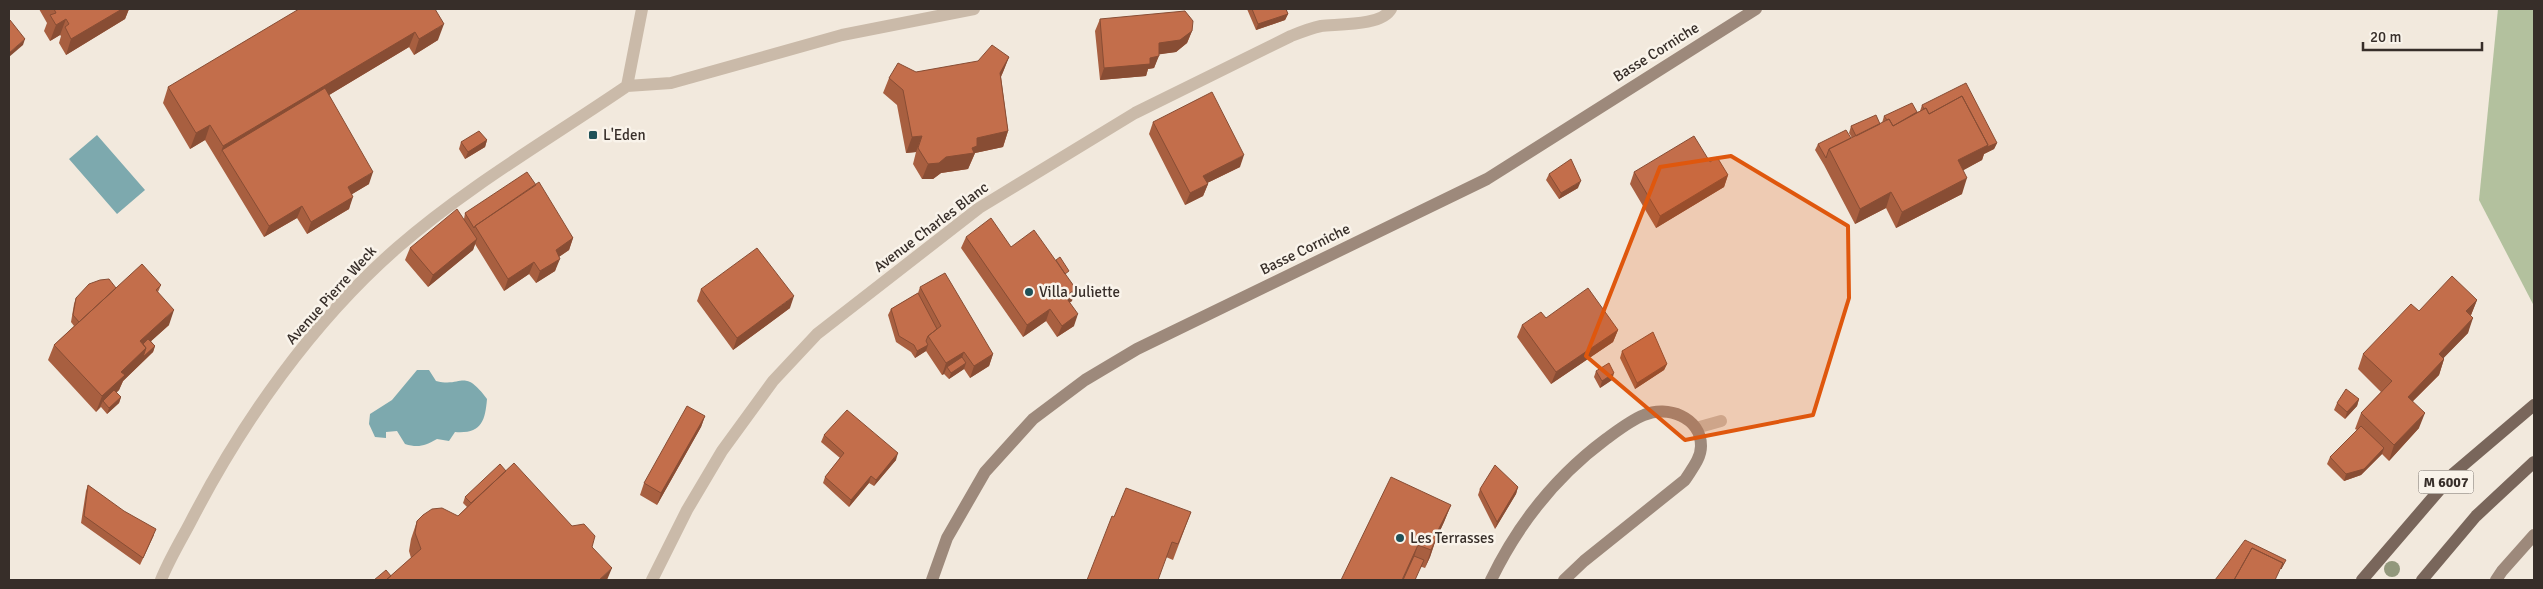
<svg xmlns="http://www.w3.org/2000/svg" width="2543" height="589" viewBox="0 0 2543 589" font-family="Signika,sans-serif">
  <style>
    .green { fill: #b3c19e }
    .water { fill: #7da9ae }
    .lines { fill: none; stroke-linecap: round; stroke-linejoin: round }
    .lane { stroke: #cabaa9; stroke-width: 12 }
    .street { stroke: #cabaa9; stroke-width: 12 }
    .secondary { stroke: #9d897b; stroke-width: 12 }
    .primary { stroke: #79665b; stroke-width: 12 }
    .tree { fill: #92987c }
    .wall { fill: #a85f40 }
    .shaded-wall { fill: #884d34 }
    .building { fill: #c36e4b; stroke: #884d34 }
    .marked { fill: #df570d; fill-opacity: 0.2; stroke: #df570d; stroke-width: 4; stroke-linejoin: round }
    .poi-dot { fill: #1f5158; stroke: #f9f3ea; stroke-width: 2 }
    .labels { text-anchor: middle; dominant-baseline: central; stroke-width: 5; stroke-linejoin: round; paint-order: stroke }
    .shield { fill: #f9f3ea; stroke: #716963; stroke-width: 1 }
    .shield-label { font-size: 14px; font-weight: bold; fill: #372e29 }
    .street-label { font-size: 15px; fill: #372e29; stroke: #f9f3ea }
    .poi-label { font-size: 15px; fill: #372e29; stroke: #f9f3ea; text-anchor: start }
  </style>
  <rect width="100%" height="100%" fill="#f2e9dd"/>
  <!-- green -->
  <path class="green" d="M2498,9H2534V306L2479,200Z"/>
  <!-- water -->
  <path class="water" d="M97,135L145,190L117,214L69,159Z
    M417,370H429L436,381C463,388 463,367 487,399C485,422 481,434 455,432L449,441L437,439C425,446 418,448 405,444L397,431L386,432V438L375,437L369,424L370,414L392,400Z"/>
  <g class="lines">
    <!-- lane -->
    <path class="lane" d="M1696,428L1721,421"/>
    <!-- street -->
    <path class="street" d="M627,86L671,83L842,35L974,9
      M627,86L642,9
      M161,580C169,560 180,542 190,523C242,422 312,322 398,247C468,186 551,138 627,86
      M652,580L687,510L722,451L773,381L817,334L979,208L1135,113L1291,36C1301,32 1311,28 1321,26C1339,24 1382,26 1391,9"/>
    <!-- secondary -->
    <path class="secondary" d="M932,580L947,538L985,472L1033,419L1085,380L1137,349L1487,179L1756,9
      M1491,580C1518,524 1555,477 1606,439C1617,431 1631,420 1644,415C1667,405 1701,417 1701,446C1701,459 1691,470 1685,480L1584,561L1564,580
      M2496,580L2502,571L2534,535"/>
    <!-- primary -->
    <path class="primary" d="M2362,580L2454,473L2534,405
      M2422,580L2476,516L2534,462"/>
  </g>
  <!-- trees -->
  <circle class="tree" cx="2392" cy="569" r="8"/>
  <!-- wall -->
  <path class="wall" d="M39,9H129L125,19L66,55L59,43L61,36L60,35L50,41L44,31L47,23Z
    M435,9L438,40L414,55L409,47L329,95L369,184L352,194L349,209L307,234L297,218L264,237L205,140L190,149L163,103L168,87Z
    M1247,9H1286L1288,14L1285,20L1256,30Z
    M1100,19L1192,31L1187,43L1176,52L1159,54L1154,68L1148,69L1146,76L1100,80L1095,31Z
    M1009,57L1001,77L1008,131L1003,147L975,153L968,169L941,173L933,179H922L913,164L916,152L906,153L897,105L883,93L889,78L916,72Z
    M1922,105L1997,143L1994,149L1984,154L1982,160L1963,170L1962,194L1896,228L1886,208L1855,224L1824,165L1815,150L1818,144L1851,138H1852L1849,133L1851,126L1880,124L1882,123L1884,116L1917,112L1920,111Z
    M1153,122L1240,167L1207,183L1208,184L1203,196L1185,205L1149,134Z
    M487,140L485,147L465,159L459,149L461,142Z
    M1710,162L1728,175L1724,187L1656,228L1630,184L1634,172Z
    M1549,174L1578,188L1559,199L1546,180Z
    M536,185L573,238L569,250L559,257L555,271L536,283L529,274L504,291L475,244L473,250L428,287L405,260L410,248L464,219L465,213Z
    M966,237L1011,247L1067,277L1072,301L1070,302L1074,326L1057,337L1046,321L1023,337L961,248Z
    M161,285L158,292L169,325L151,341L155,346L153,352L123,381L119,390L116,393L121,397L119,403L107,414L101,407L96,412L48,360L54,345L74,326L71,322L74,304L76,298L116,288Z
    M920,287L993,354L989,366L970,378L964,369L949,379L944,374L942,375L926,351L915,358L911,352L896,342L888,315L891,309L918,293Z
    M701,289L790,308L733,350L697,301Z
    M2477,300L2471,315L2468,333L2443,358L2444,359L2439,375L2413,401L2419,428L2389,461L2382,454L2361,475L2344,481L2327,464L2330,457L2357,430L2355,429L2361,413L2381,392L2358,369L2363,354L2419,311Z
    M1546,318L1618,330L1613,342L1551,384L1517,337L1522,325Z
    M1622,351L1667,364L1664,370L1635,389L1620,358Z
    M1596,371L1612,380L1600,388L1594,377Z
    M2359,399L2357,406L2345,419L2334,410L2337,403Z
    M705,416L701,427L657,505L640,495L644,483Z
    M824,435L896,460L874,486L869,483L849,507L823,483L825,477L840,458L821,442Z
    M506,471L572,526L391,576L411,558L409,551L411,539L417,521L458,516L467,507L463,503L465,497Z
    M88,485L154,535L140,565L81,523L86,491Z
    M1518,487L1516,494L1495,529L1478,495L1480,489Z
    M1451,505L1444,522L1436,539L1430,557L1425,568L1422,567L1341,580Z
    M1191,512L1173,560L1166,557L1114,517Z"/>
  <!-- shaded-wall -->
  <path class="shaded-wall" d="M122,9H129L125,19L66,55L71,39Z
    M1288,14L1285,20L1256,30L1258,24Z
    M66,19L60,35L50,41L56,25Z
    M444,24L438,40L414,55L419,39Z
    M1192,31L1187,43L1176,52L1155,55L1159,43Z
    M415,32L409,47L226,157L222,150L218,162L223,146Z
    M25,39L23,45L9,57V53Z
    M1159,56L1154,68L1148,69L1146,76L1100,80L1104,68Z
    M1009,57L1003,72L995,89L1000,73Z
    M210,125L205,140L190,149L196,133Z
    M1008,131L1003,147L975,153L968,169L941,173L933,179H922L928,164L946,157L977,138Z
    M922,136L916,152L906,153L912,137Z
    M487,140L485,147L465,159L468,152Z
    M1997,143L1994,149L1984,154L1982,160L1953,176L1958,160L1988,145Z
    M1244,155L1240,167L1199,187L1203,176Z
    M373,172L369,184L344,199L348,187Z
    M1728,175L1724,187L1656,228L1660,216Z
    M1967,178L1962,194L1896,228L1902,212Z
    M1581,181L1578,188L1559,199L1561,193Z
    M1208,184L1203,196L1185,205L1190,193Z
    M1891,192L1886,208L1855,224L1860,209Z
    M353,197L349,209L307,234L311,222Z
    M302,206L297,218L264,237L269,226Z
    M573,238L569,250L551,262L556,250Z
    M477,239L473,250L428,287L433,275Z
    M560,259L555,271L536,283L540,271Z
    M534,262L529,274L504,291L508,279Z
    M1076,289L1072,301L1061,308L1065,296Z
    M794,296L790,308L733,350L737,338Z
    M2477,300L2471,315L2466,311Z
    M1050,309L1046,321L1023,337L1027,325Z
    M174,310L169,325L139,352L140,341Z
    M1078,314L1074,326L1057,337L1062,326Z
    M2473,318L2468,333L2433,369L2439,354Z
    M1618,330L1613,342L1551,384L1556,372Z
    M928,345L926,351L915,358L917,351Z
    M155,346L153,352L123,381L119,390L105,403L103,401L100,407L96,412L102,396L121,372L146,348Z
    M964,352L960,364L947,367L944,374L942,375L946,363Z
    M993,354L989,366L970,378L974,366Z
    M2444,359L2439,375L2402,412L2408,397Z
    M966,363L964,369L949,379L951,373Z
    M1667,364L1664,370L1635,389L1637,383Z
    M1614,373L1612,380L1600,388L1602,381Z
    M121,397L119,403L107,414L109,408Z
    M2359,399L2357,406L2345,419L2347,412Z
    M2425,413L2419,428L2389,461L2394,445Z
    M705,416L701,427L657,505L661,493Z
    M2384,448L2382,454L2361,475L2344,481L2346,474Z
    M898,453L896,460L874,486L876,480Z
    M871,476L869,483L849,507L851,500Z
    M1518,487L1516,494L1495,529L1497,522Z
    M1451,505L1444,522L1431,550L1435,536Z
    M1436,539L1430,557L1425,568L1431,550Z
    M1418,545L1412,563L1404,580H1402Z
    M612,568L607,580H599Z"/>
  <!-- building -->
  <path class="building" d="M54,9H122L71,39L65,27L69,24L66,19L56,25L50,15L56,13Z
    M299,9H435L444,24L419,39L415,32L223,146L210,125L196,133L168,87Z
    M1252,9H1286L1288,14L1258,24Z
    M1185,11L1193,21L1192,31L1180,40L1159,43V56L1150,58V64L1104,68L1100,19Z
    M9,20H10L25,39L9,53Z
    M992,45L1009,57L1000,73L1008,131L977,138V146L972,148L974,153L946,157L939,163L928,164L918,148L922,136L912,137L903,90L889,78L898,63L916,72L978,61Z
    M1966,83L1997,143L1987,147L1988,145L1962,96L1929,114L1926,108L1924,109L1922,105Z
    M325,88L373,172L348,187L353,197L311,222L302,206L269,226L222,150Z
    M1212,92L1244,155L1203,176L1208,184L1190,193L1153,122Z
    M1962,96L1988,145L1958,160L1967,178L1902,212L1891,192L1860,209L1829,149L1889,119L1893,126L1926,108L1929,114Z
    M1912,103L1917,112L1893,126L1889,119L1887,120L1884,116Z
    M1876,115L1880,124L1856,136L1851,126Z
    M1846,130L1851,138L1829,149L1826,158L1818,144Z
    M479,131L487,140L468,152L461,142Z
    M1694,136L1710,162L1717,157L1728,175L1660,216L1634,172Z
    M1571,159L1581,181L1561,193L1549,174Z
    M527,172L536,185L475,226L474,228L465,213Z
    M539,182L573,238L556,250L560,259L540,271L534,262L508,279L475,226Z
    M457,209L477,239L433,275L410,248Z
    M991,218L1011,247L1034,230L1076,289L1065,296L1078,314L1062,326L1050,309L1027,325L966,237Z
    M757,248L794,296L737,338L701,289Z
    M1060,257L1069,271L1065,274L1056,260Z
    M142,264L161,285L156,290L174,310L140,341L146,348L121,372L125,375L102,396L54,345Z
    M945,273L993,354L974,366L964,352L946,363L928,336L941,326L920,287Z
    M2452,276L2477,300L2466,311L2473,318L2439,354L2444,359L2408,397L2425,413L2394,445L2361,413L2392,381L2363,354L2411,304L2419,311Z
    M109,279L116,288L79,322L73,315L76,298L89,284L100,280Z
    M1588,288L1618,330L1556,372L1522,325L1541,312L1546,318Z
    M918,293L937,329L928,336L926,341L928,345L917,351L914,345L899,336L891,309Z
    M1653,332L1667,364L1637,383L1622,351Z
    M148,339L155,346L143,357L146,348L143,344Z
    M962,357L966,363L951,373L947,367Z
    M1609,363L1614,373L1602,381L1596,371Z
    M2346,389L2359,399L2347,412L2337,403Z
    M114,390L121,397L109,408L103,401Z
    M687,406L705,416L661,493L644,483Z
    M847,410L898,453L876,480L871,476L851,500L825,477L844,453L824,435Z
    M2361,426L2384,448L2364,469L2346,474L2330,457Z
    M514,463L572,526L584,524L595,536L592,547L612,568L599,580H386L421,549L415,533L417,521L423,515L432,509L442,508L458,516Z
    M500,464L506,471L471,503L465,497Z
    M1495,465L1518,487L1497,522L1480,489Z
    M1391,477L1451,505L1435,536L1436,539L1431,550L1418,545L1402,580H1341Z
    M88,485L124,511L156,529L143,558L84,516Z
    M1126,488L1191,512L1178,544L1172,542L1158,580H1087L1112,516L1114,517Z
    M2245,540L2286,560L2281,569L2283,563L2252,548L2234,580H2215Z
    M2252,548L2283,563L2275,580H2234Z
    M1414,556L1424,560L1415,580H1403Z
    M386,570L391,576L386,580H374Z"/>
  <!-- marked area -->
  <path class="marked" d="M1731,156L1848,226L1849,298L1813,415L1685,440L1586,356L1660,167Z"/>
  <!-- markers -->
  <g class="poi-dot">
    <rect x="588" y="130" width="10" height="10" rx="2.5"/>
    <circle cx="1029" cy="292" r="5"/>
    <circle cx="1400" cy="538" r="5"/>
  </g>
  <g class="labels">
    <!-- shield labels -->
    <rect class="shield" x="2418.5" y="470.5" width="55" height="23" rx="4"/>
    <g class="shield-label">
      <text x="2446" y="482">M 6007</text>
    </g>
    <!-- street labels -->
    <g class="street-label">
      <text transform="translate(1656 52) rotate(-32)">Basse Corniche</text>
      <text transform="translate(931 227) rotate(-37)">Avenue Charles Blanc</text>
      <text transform="translate(1305 249) rotate(-26)">Basse Corniche</text>
      <text transform="translate(331 295) rotate(-48)">Avenue Pierre Weck</text>
    </g>
    <!-- poi labels -->
    <g class="poi-label">
      <text x="603" y="135">L'Eden</text>
      <text x="1039" y="292">Villa Juliette</text>
      <text x="1410" y="538">Les Terrasses</text>
    </g>
  </g>
  <!-- border -->
  <rect width="2543" height="589" fill="none" stroke="#372e29" stroke-width="20"/>
  <!-- scale -->
  <path d="M2363 42v8h119v-8" fill="none" stroke="#372e29" stroke-width="2.5"/>
  <text x="2370" y="42" font-size="15" fill="#372e29" stroke="#f9f3ea" stroke-width="4" paint-order="stroke">20 m</text>
</svg>
